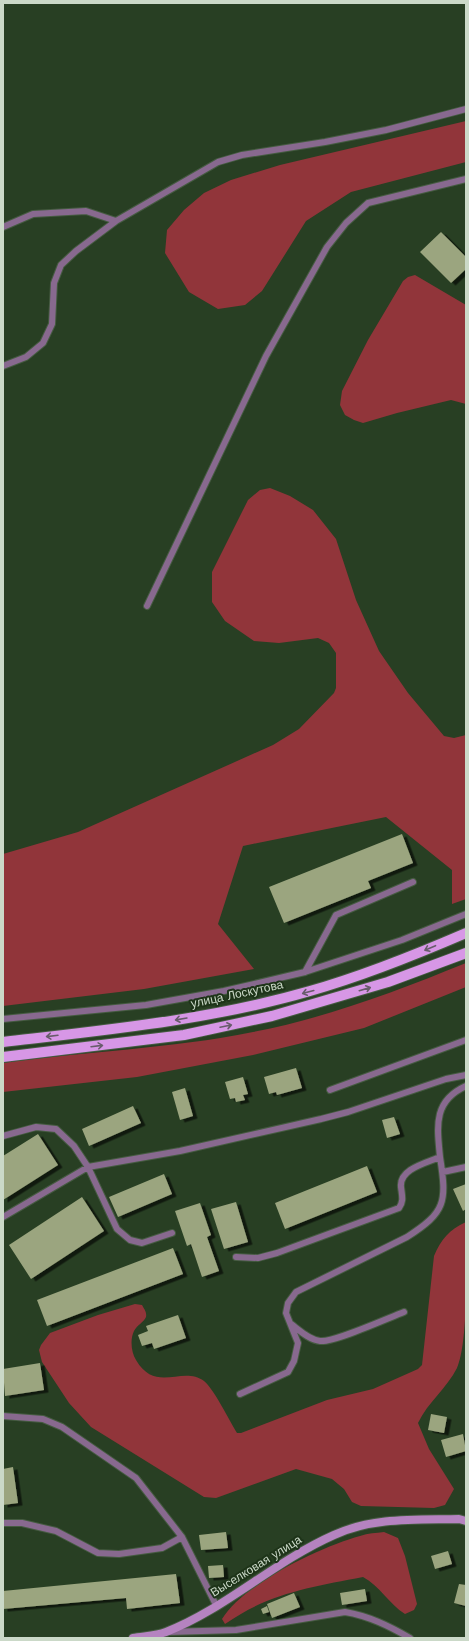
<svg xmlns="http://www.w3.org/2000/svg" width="469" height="1641" viewBox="0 0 469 1641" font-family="'Work Sans',sans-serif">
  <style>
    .green { fill: #91353a }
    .building { fill: #9ba57f; filter: url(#shadow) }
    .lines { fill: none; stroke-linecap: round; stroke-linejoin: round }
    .lane-casing { stroke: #455b41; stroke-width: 8 }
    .secondary-casing { stroke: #455b41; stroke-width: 10 }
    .primary-casing { stroke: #455b41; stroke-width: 12 }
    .lane { stroke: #88698f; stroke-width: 6 }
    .secondary { stroke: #b583c0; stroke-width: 8 }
    .primary { stroke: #d797e6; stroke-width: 10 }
    .oneway { stroke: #685c6b }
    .labels { text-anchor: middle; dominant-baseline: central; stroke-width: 4; stroke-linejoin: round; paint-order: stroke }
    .street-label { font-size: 12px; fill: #cbd9c8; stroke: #1e3419 }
  </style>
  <defs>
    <filter id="shadow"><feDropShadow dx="4.5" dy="2.5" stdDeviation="0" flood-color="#0009"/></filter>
  </defs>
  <rect width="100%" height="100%" fill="#283f23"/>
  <!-- green -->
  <path class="green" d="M466,121V162L351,192L306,221L262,291L245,305L218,309L189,292L165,253L167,230L184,210L204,193L231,180L280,165Z
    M415,275L466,305V404L451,400L397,413L363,423L354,420L345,415L340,405L342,391L368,340L403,281L408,277Z
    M270,488L290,496L313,510L336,539L356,600L379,651L408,693L444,736L454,738L466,735V899L452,904V870L386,817L243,846L218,924L254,969L144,989L3,1006V854L78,832L273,745L299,729L334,693L336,688V653L329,643L318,638L279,643L254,641L225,621L212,602V572L248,500L260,490Z
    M466,963V987L364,1028L253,1055L137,1077L3,1092V1063C86,1051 170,1049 253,1032C326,1018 397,991 466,963Z
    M466,1222C466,1257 469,1340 457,1368C447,1388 428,1402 418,1423L429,1449L454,1489L445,1505L434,1508L361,1506L352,1502L344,1489L332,1479L296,1469L216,1498L204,1497L91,1427L69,1403L42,1362L39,1350L41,1345L50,1333L98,1315L135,1304L142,1305C144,1309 147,1312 146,1317C144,1322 137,1325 134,1331C130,1339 131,1352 136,1360C156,1394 182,1365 204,1381C214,1389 229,1420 237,1433H241L327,1400L373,1389L418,1369L422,1365L434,1256C441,1239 449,1230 466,1222Z
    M384,1532L398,1538L405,1556L417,1604L414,1610L405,1614C389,1604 380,1586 363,1577C312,1587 269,1593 225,1624L222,1619C243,1584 320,1547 360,1536C368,1533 376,1533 384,1532Z"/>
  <!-- building -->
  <path class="building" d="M441,232L466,257V269L451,283L420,252Z
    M402,834L413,863L368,881L371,888L284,923L269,887Z
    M296,1068L302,1088L277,1095L276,1092L269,1094L264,1077Z
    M243,1077L248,1094L243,1095L245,1100L236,1102L235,1098L230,1099L225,1082Z
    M185,1088L193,1116L180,1120L172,1092Z
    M133,1106L141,1123L89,1146L82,1129Z
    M394,1117L400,1134L387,1138L382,1120Z
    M38,1134L58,1165L3,1200V1156Z
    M367,1166L377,1192L285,1229L275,1203Z
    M164,1174L172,1194L118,1217L109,1197Z
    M466,1184V1209L463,1211L453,1189Z
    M82,1197L104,1231L31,1279L9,1245Z
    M236,1202L248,1242L224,1249L211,1209Z
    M200,1203L211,1235L207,1237L219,1271L202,1277L191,1244L187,1246L175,1211Z
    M173,1248L183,1274L47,1326L37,1300Z
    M178,1315L186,1338L154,1349L152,1343L142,1346L138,1335L148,1331L146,1326Z
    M40,1363L44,1390L5,1396L3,1369Z
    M431,1414L447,1417L444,1433L428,1430Z
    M463,1434L466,1451L446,1457L441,1440Z
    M13,1467L18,1503L3,1505V1469Z
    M226,1532L228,1548L201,1550L199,1535Z
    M448,1551L452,1564L435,1569L431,1556Z
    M223,1565L224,1577L209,1578L208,1566Z
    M176,1574L180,1603L127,1609L126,1598L3,1609V1591Z
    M459,1584L466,1585V1606L454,1603Z
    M365,1589L367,1601L342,1605L340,1593Z
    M294,1593L300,1607L272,1618L267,1604Z
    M267,1606L269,1612L263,1614L261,1609Z"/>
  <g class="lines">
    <defs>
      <path id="lane" d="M3,227L33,214L86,211L116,221L218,162L242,155L325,142L386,130L466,109
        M3,366L26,357L43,343L52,324L54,283L61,265L76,251L116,221
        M147,606L266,356L327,247L346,223L368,203L466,179
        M305,972L336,915L413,882
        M3,1019L146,1005L224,991L305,972L402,940L466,914
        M330,1090L466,1040
        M3,1136L36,1127L56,1129L74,1146L88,1167L117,1229L130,1240L142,1243L172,1233
        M443,1172L466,1167
        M3,1217L88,1167L180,1151L321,1119L348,1112L446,1079L466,1075
        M236,1257L258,1258L277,1253L399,1208C404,1201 402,1196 401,1187C399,1169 426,1163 440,1157C437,1126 433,1101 466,1086
        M291,1324C299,1330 309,1340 320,1341C333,1343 388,1318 404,1312
        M240,1394L288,1372L294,1361L298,1343L286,1313L288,1303L296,1292L407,1237C446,1212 447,1202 440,1157
        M3,1416L43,1419L62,1427L136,1478L182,1537L216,1605
        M3,1523H22L56,1531L98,1553L119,1554L162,1548L182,1537
        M168,1632L236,1630L345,1612C369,1616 389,1626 410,1638"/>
      <path id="secondary" d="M133,1638C144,1636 156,1636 166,1632C225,1609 275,1561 334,1535C373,1517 417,1520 459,1519L466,1521"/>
      <path id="primary" d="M3,1042C106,1030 210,1020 310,991C363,976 415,955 466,933
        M3,1057L184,1035L272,1016L388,982L466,953"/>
    </defs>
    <!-- lane casing -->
    <use href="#lane" class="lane-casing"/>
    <!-- secondary casing -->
    <use href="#secondary" class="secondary-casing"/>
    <!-- primary casing -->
    <use href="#primary" class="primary-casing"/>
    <!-- lane -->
    <use href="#lane" class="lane"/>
    <!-- secondary -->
    <use href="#secondary" class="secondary"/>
    <!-- primary -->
    <use href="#primary" class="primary"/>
  </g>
  <!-- one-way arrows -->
  <defs><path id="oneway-shaft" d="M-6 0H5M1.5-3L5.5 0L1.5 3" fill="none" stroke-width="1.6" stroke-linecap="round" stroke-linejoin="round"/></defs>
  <g class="oneway">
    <use href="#oneway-shaft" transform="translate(430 948) rotate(157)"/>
    <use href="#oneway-shaft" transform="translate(365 989) rotate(-16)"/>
    <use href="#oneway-shaft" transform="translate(308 992) rotate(165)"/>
    <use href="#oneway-shaft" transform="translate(181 1019) rotate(170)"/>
    <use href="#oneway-shaft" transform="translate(226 1026) rotate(-12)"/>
    <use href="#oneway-shaft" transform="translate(52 1036) rotate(173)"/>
    <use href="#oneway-shaft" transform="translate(97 1046) rotate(-7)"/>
  </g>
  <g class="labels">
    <!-- street labels -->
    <g class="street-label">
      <text transform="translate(237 994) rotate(-12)">улица Лоскутова</text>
      <text transform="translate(256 1566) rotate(-32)">Выселковая улица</text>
    </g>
  </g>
  <!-- border -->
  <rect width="469" height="1641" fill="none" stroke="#cbd9c8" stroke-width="8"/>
</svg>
